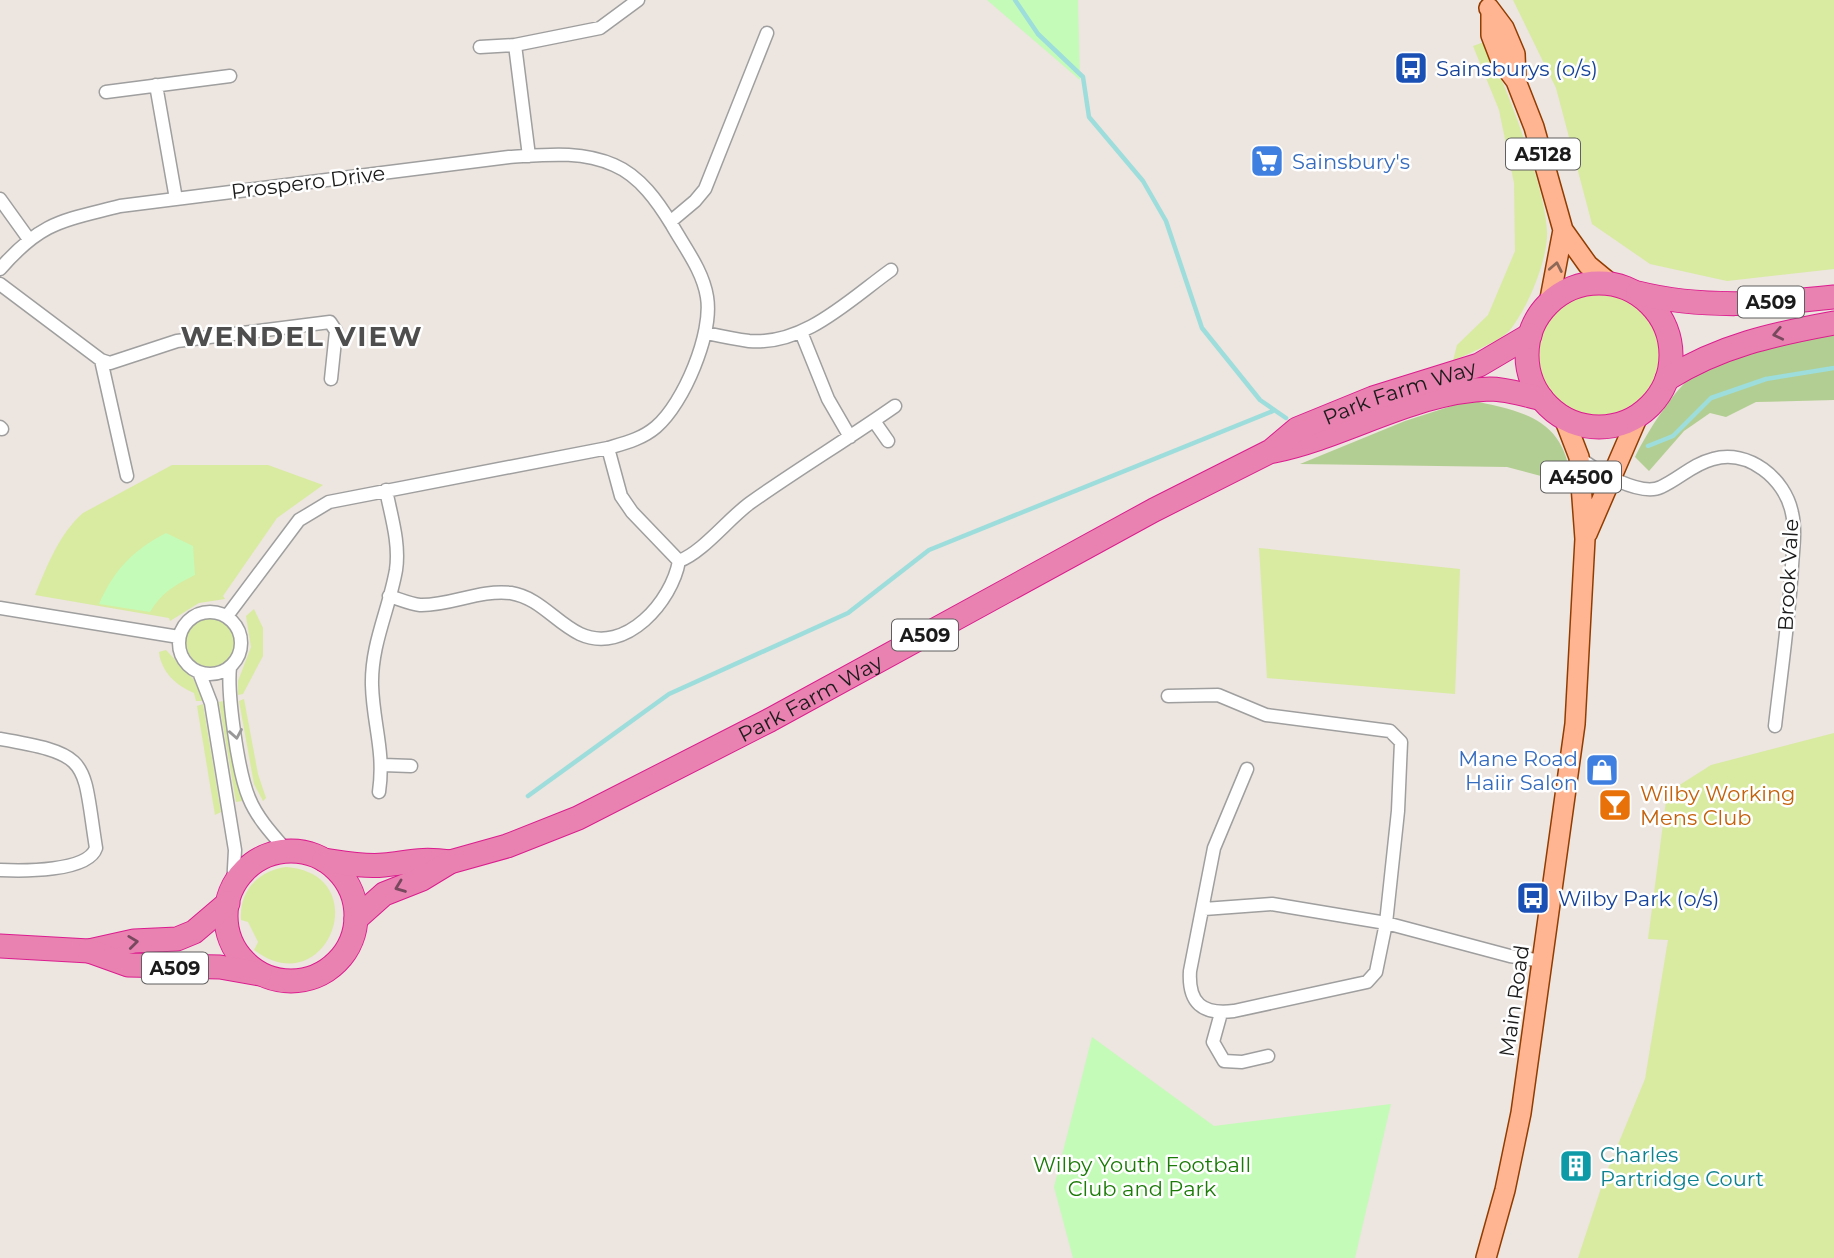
<svg xmlns="http://www.w3.org/2000/svg" width="1834" height="1258" viewBox="0 0 1834 1258" font-family="Montserrat,sans-serif">
  <style>
    .grass { fill: #d8eba1 }
    .forest { fill: #b3ce92 }
    .park { fill: #c4fbb8 }
    .lines { fill: none; stroke-linecap: round; stroke-linejoin: round }
    .stream { stroke: #9ddddb; stroke-width: 4.5 }
    .street-casing { stroke: #9f9f9f; stroke-width: 15 }
    .primary-casing { stroke: #913c00; stroke-width: 22 }
    .highway-casing { stroke: #db1c8f; stroke-width: 25 }
    .street { stroke: #fff; stroke-width: 12 }
    .primary { stroke: #ffb492; stroke-width: 19 }
    .highway { stroke: #e982b0; stroke-width: 23 }
    .oneway { stroke: #8d6856 }
    .oneway2 { stroke: #78495e }
    .oneway3 { stroke: #989898 }
    .labels { text-anchor: middle; dominant-baseline: central; stroke-width: 5; stroke-linejoin: round; paint-order: stroke }
    .shield { fill: #fff; stroke: #5f5f5f; stroke-width: 2 }
    .shield-label { font-size: 19px; font-weight: bold; fill: #1b1b1b }
    .transit-label { font-size: 21px; fill: #164399; stroke: #fff; text-anchor: start }
    .shop-label { font-size: 21px; fill: #366cbe; stroke: #fff; text-anchor: start }
    .street-label { font-size: 21px; fill: #1b1b1b; stroke: #fff }
    .food-label { font-size: 21px; fill: #c56008; stroke: #fff; text-anchor: start }
    .culture-label { font-size: 21px; fill: #0d838f; stroke: #fff; text-anchor: start }
    .park-label { font-size: 21px; fill: #1b7b07; stroke: #fff }
    .district-label { font-size: 28px; font-weight: bold; letter-spacing: 2px; fill: #4e4e4e; stroke: #fff }
  </style>
  <rect width="100%" height="100%" fill="#ede5df"/>
  <!-- grass -->
  <path class="grass" d="M1513,0H1834V269L1727,281L1650,264L1592,224L1556,88Z
    M1484,42C1504,78 1549,197 1547,236C1546,264 1527,309 1510,330C1501,341 1467,354 1453,361L1457,345L1488,315L1515,251L1514,183L1499,110L1473,46Z
    M1536 353a62 62 0 1 1 124 0a62 62 0 1 1-124 0Z
    M172,465H268L323,485L277,518L223,596L225,599L199,603L170,621L169,618L35,595C47,566 59,534 83,513Z
    M1259,548L1460,569L1455,694L1267,678Z
    M254,609L263,628V656L243,694L238,695V681L251,647L246,616Z
    M186 642a25 25 0 1 1 50 0a25 25 0 1 1-50 0Z
    M166,650L194,680L203,701H196L194,693C177,686 161,672 159,652Z
    M244,699L258,774L266,798L263,801L254,784L239,701Z
    M223,701L242,801L236,802L219,702Z
    M203,704L221,812L215,815L197,706Z
    M1834,733V1258H1578L1605,1176L1645,1079L1668,940L1648,939L1667,793L1711,765Z
    M286,867C377,874 327,1005 254,950L258,942L248,922L241,920C239,891 258,871 286,867Z"/>
  <!-- forest -->
  <path class="forest" d="M1834,335V400L1756,402L1726,417L1710,413L1684,431L1649,471L1635,457C1646,434 1677,384 1699,371C1740,347 1788,341 1834,335Z
    M1470,400C1524,412 1566,418 1571,484L1507,467L1300,464L1405,421Z"/>
  <!-- park -->
  <path class="park" d="M987,0H1078L1080,80Z
    M166,533L193,546L195,575C176,584 161,593 150,612L99,604C114,570 133,550 166,533Z
    M1092,1037L1214,1126L1391,1104L1355,1258H1073L1054,1187Z"/>
  <g class="lines">
    <!-- stream -->
    <path class="stream" d="M1015,0L1038,34L1083,77L1089,117L1143,181L1166,221L1202,328L1260,400L1286,418
      M1648,446L1673,436L1711,398L1766,379L1834,368
      M528,796L669,694L848,613L929,550L1273,411"/>
    <defs>
      <path id="street" d="M480,47L515,45
        M156,85L176,199
        M106,92L230,76
        M529,156L515,45L600,28L638,0
        M0,199L28,238
        M670,222L695,201L705,189L767,33
        M0,269C42,221 62,221 120,206L509,157C544,155 580,150 614,165C640,176 658,202 672,225C685,248 703,271 707,297C713,333 684,403 656,427C642,439 625,443 608,448L329,502L299,520L227,616
        M0,284L101,360L110,363L177,341L330,322L336,331L331,379
        M801,332L828,399L850,437
        M706,333C720,336 734,339 749,341C804,346 849,300 891,270
        M101,360L127,476
        M874,421L888,441
        M0,427L2,429
        M1579,457C1595,471 1641,497 1661,487C1679,479 1693,464 1713,459C1748,449 1785,478 1792,513C1796,530 1793,549 1792,566C1789,620 1781,673 1775,726
        M679,561C703,552 728,519 750,503C798,469 848,439 895,406
        M389,596C399,599 410,604 420,605C450,606 480,589 511,593C540,598 555,622 580,634C626,655 672,601 679,561L632,512L621,496L608,448
        M0,608L179,637
        M179 643a31 31 0 1 1 62 0a31 31 0 1 1-62 0Z
        M230,667C227,694 238,772 249,798C257,818 273,835 287,851
        M199,672L211,703L235,850L233,887
        M1168,696L1218,695L1266,715L1390,731L1401,742L1398,811L1386,923L1272,904L1204,909
        M0,739C93,755 82,760 96,848C88,872 22,871 0,870
        M383,765L411,766
        M1247,769L1214,848L1190,971C1188,1003 1202,1015 1234,1011L1367,982L1376,972L1386,923L1510,956L1542,961
        M379,792C385,751 373,724 372,685C371,644 389,610 396,570C400,543 391,516 386,490
        M1221,1013L1213,1042L1224,1061L1242,1062L1268,1056"/>
      <path id="primary" d="M1489,8L1504,28L1515,54L1516,81
        M1491,12V35L1501,61L1516,81L1534,127L1563,230L1588,265L1611,284
        M1549,304L1563,230
        M1587,534L1638,416
        M1486,1258L1505,1190L1521,1113L1575,724L1585,539L1579,457L1564,418"/>
      <g id="highway">
        <circle cx="1599" cy="355" r="72"/>
        <path d="M1638,293C1701,309 1770,304 1834,297"/>
        <path d="M1667,379C1719,346 1774,334 1834,323"/>
        <path d="M1274,451C1347,436 1415,391 1490,389C1507,389 1525,395 1542,399"/>
        <circle cx="291" cy="916" r="65"/>
        <path d="M324,860C344,863 364,867 384,865C411,862 421,858 450,862"/>
        <path id="s1" d="M356,919L384,894L422,879L450,862L507,846L578,818L770,720L1154,510L1271,451L1297,429L1373,398L1479,365L1530,335"/>
        <path d="M0,946L89,951L134,941L177,939L194,932L228,903"/>
        <path d="M89,951L128,965L220,967L260,974"/>
      </g>
    </defs>
    <!-- street casing -->
    <use href="#street" class="street-casing"/>
    <!-- primary casing -->
    <use href="#primary" class="primary-casing"/>
    <!-- highway casing -->
    <use href="#highway" class="highway-casing"/>
    <!-- street -->
    <use href="#street" class="street"/>
    <!-- primary -->
    <use href="#primary" class="primary"/>
    <!-- highway -->
    <use href="#highway" class="highway"/>
  </g>
  <!-- one-way arrows -->
  <defs><path id="oneway-chevron" d="M-2-3.5L2.5 0L-2 3.5" fill="none" stroke-width="1.6" stroke-linecap="round" stroke-linejoin="round" transform="scale(1.75)"/></defs>
  <use class="oneway" href="#oneway-chevron" transform="translate(1556 267) rotate(-79)"/>
  <g class="oneway2">
    <use href="#oneway-chevron" transform="translate(1778 334) rotate(168)"/>
    <use href="#oneway-chevron" transform="translate(400 887) rotate(159)"/>
    <use href="#oneway-chevron" transform="translate(133 942) rotate(-7)"/>
  </g>
  <use class="oneway3" href="#oneway-chevron" transform="translate(236 734) rotate(80)"/>
  <!-- icons -->
  <defs>
    <symbol id="bus-square" viewBox="-11 -11 22 22"><rect x="-9" y="-9" width="18" height="18" rx="4" fill="#1a4fb4" stroke="#fff"/><path d="M-5-6H5V4H4V6H2V4H-2V6H-4V4H-5ZM-3.5-4V0h7V-4ZM-3.5 1.2v1.5H-2V1.2ZM2 1.2v1.5H3.5V1.2Z" fill="#fff"/></symbol>
    <symbol id="supermarket-square" viewBox="-11 -11 22 22"><rect x="-9" y="-9" width="18" height="18" rx="4" fill="#3f7fe0" stroke="#fff"/><path d="M-6-5.5h2.5l.6 2H6L4.5 2H-2.5L-4.4-4H-6ZM-1.5 3.2a1.3 1.3 0 1 0 .1 0ZM3 3.2a1.3 1.3 0 1 0 .1 0Z" fill="#fff"/></symbol>
    <symbol id="shop-square" viewBox="-11 -11 22 22"><rect x="-9" y="-9" width="18" height="18" rx="4" fill="#3f7fe0" stroke="#fff"/><path d="M-5-2.5h2.3a2.7 3.5 0 0 1 5.4 0H5L5.5 6h-11ZM-1.5-2.5h3a1.5 2.3 0 0 0-3 0Z" fill="#fff"/></symbol>
    <symbol id="bar-square" viewBox="-11 -11 22 22"><rect x="-9" y="-9" width="18" height="18" rx="4" fill="#e8710a" stroke="#fff"/><path d="M-6-5H6L.8 .8V4.5H3.5V6h-7V4.5H-.8V.8Z" fill="#fff"/></symbol>
    <symbol id="building-square" viewBox="-11 -11 22 22"><rect x="-9" y="-9" width="18" height="18" rx="4" fill="#0f9aa8" stroke="#fff"/><path d="M-4-6H4V6H1V3H-1V6H-4ZM-2.5-4.3h1.7v1.8h-1.7ZM.8-4.3h1.7v1.8H.8ZM-2.5-1h1.7V.8h-1.7ZM.8-1h1.7V.8H.8Z" fill="#fff"/></symbol>
  </defs>
  <g fill-rule="evenodd">
    <use href="#bus-square" x="1392" y="49" width="38" height="38"/>
    <use href="#supermarket-square" x="1248" y="142" width="38" height="38"/>
    <use href="#shop-square" x="1583" y="751" width="38" height="38"/>
    <use href="#bar-square" x="1596" y="786" width="38" height="38"/>
    <use href="#bus-square" x="1514" y="879" width="38" height="38"/>
    <use href="#building-square" x="1557" y="1147" width="38" height="38"/>
  </g>
  <g class="labels">
    <!-- shield labels -->
    <g class="shield">
      <rect x="1506" y="138.5" width="74" height="31" rx="5"/>
      <rect x="1738" y="286.5" width="66" height="31" rx="5"/>
      <rect x="1541" y="461.5" width="80" height="31" rx="5"/>
      <rect x="892" y="619.5" width="66" height="31" rx="5"/>
      <rect x="142" y="952.5" width="66" height="31" rx="5"/>
    </g>
    <g class="shield-label">
      <text x="1543" y="154">A5128</text>
      <text x="1771" y="302">A509</text>
      <text x="1581" y="477">A4500</text>
      <text x="925" y="635">A509</text>
      <text x="175" y="968">A509</text>
    </g>
    <!-- transit labels -->
    <g class="transit-label">
      <text x="1436" y="68">Sainsburys (o/s)</text>
      <text x="1558" y="898">Wilby Park (o/s)</text>
    </g>
    <!-- shop labels -->
    <g class="shop-label">
      <text x="1292" y="161">Sainsbury's</text>
      <text x="1578" y="758" text-anchor="end">Mane Road<tspan x="1578" dy="24">Haiir Salon</tspan></text>
    </g>
    <!-- street labels -->
    <g class="street-label">
      <text transform="translate(308 182) rotate(-7)">Prospero Drive</text>
      <text stroke="none"><textPath href="#s1" startOffset="1174">Park Farm Way</textPath></text>
      <text transform="translate(1788 575) rotate(-87)">Brook Vale</text>
      <text stroke="none"><textPath href="#s1" startOffset="508">Park Farm Way</textPath></text>
      <text transform="translate(1514 1001) rotate(-82)">Main Road</text>
    </g>
    <!-- food labels -->
    <g class="food-label">
      <text x="1640" y="793">Wilby Working<tspan x="1640" dy="24">Mens Club</tspan></text>
    </g>
    <!-- culture labels -->
    <g class="culture-label">
      <text x="1600" y="1154">Charles<tspan x="1600" dy="24">Partridge Court</tspan></text>
    </g>
    <!-- park labels -->
    <g class="park-label">
      <text x="1142" y="1164">Wilby Youth Football<tspan x="1142" dy="24">Club and Park</tspan></text>
    </g>
    <!-- district labels -->
    <g class="district-label">
      <text x="302" y="336">WENDEL VIEW</text>
    </g>
  </g>
</svg>
